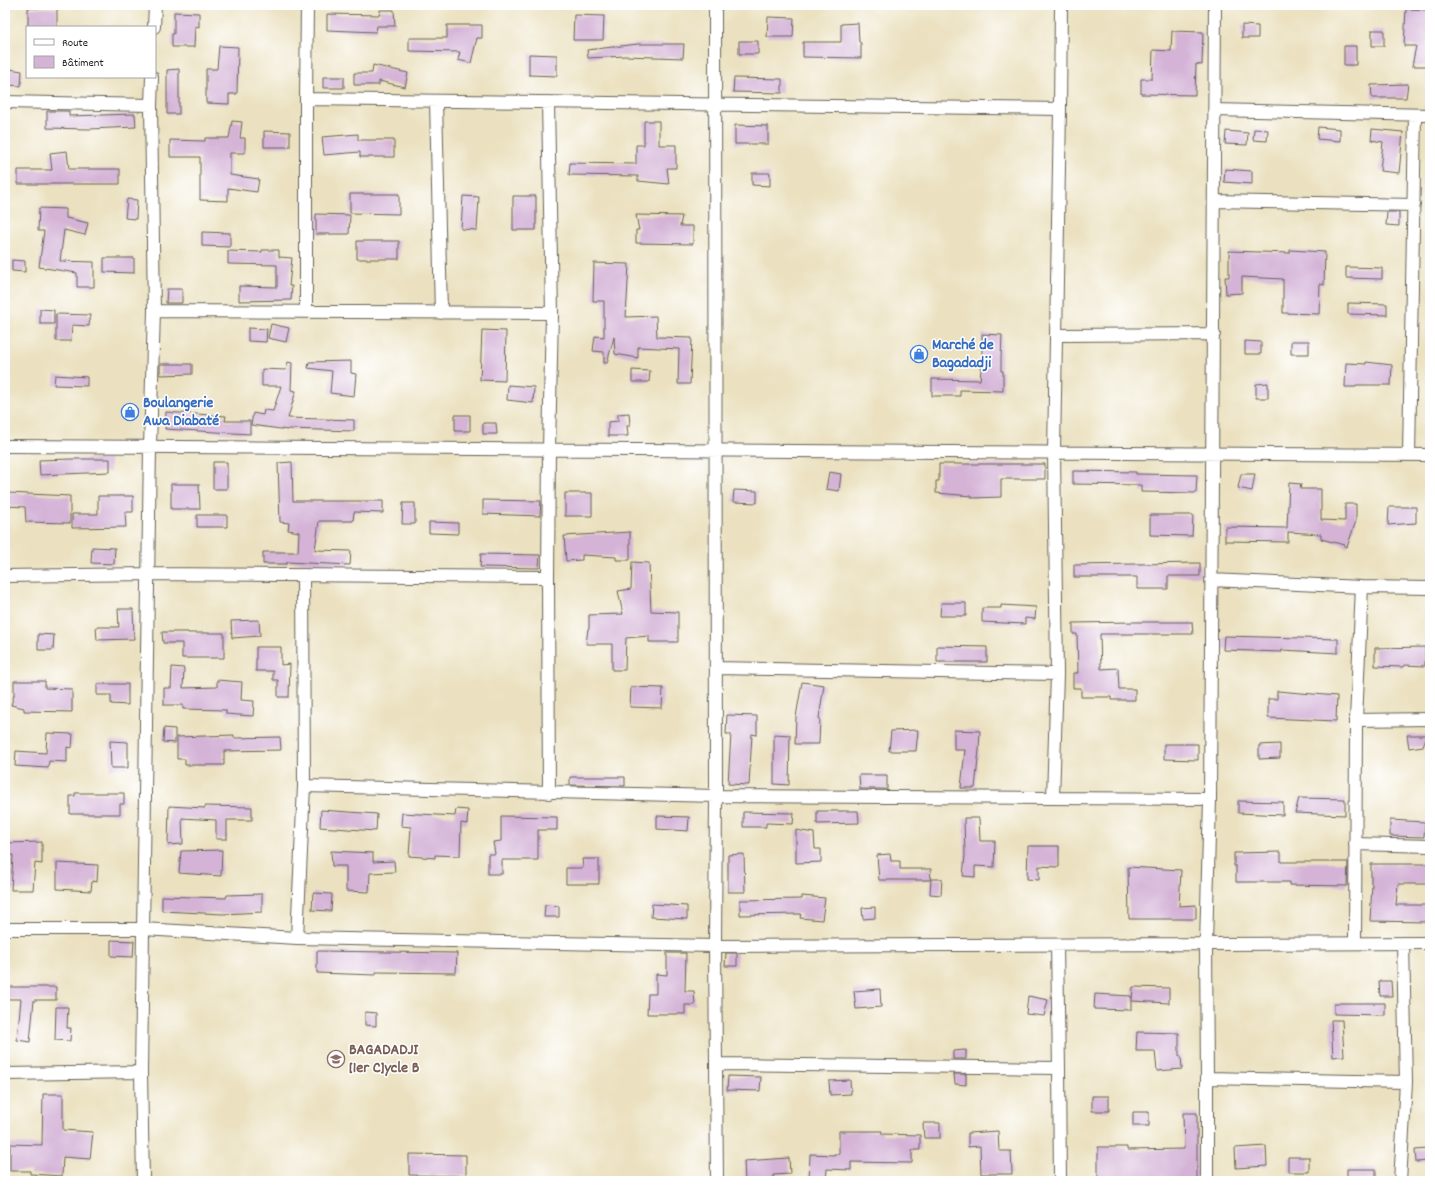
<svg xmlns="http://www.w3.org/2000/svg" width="1435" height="1186" viewBox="0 0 1435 1186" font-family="Dekko,sans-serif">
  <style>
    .building { fill: #d4b3d7 }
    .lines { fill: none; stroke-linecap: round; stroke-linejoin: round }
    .minor-casing { stroke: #646155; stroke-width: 14 }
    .minor { stroke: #fff; stroke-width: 12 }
    .labels { text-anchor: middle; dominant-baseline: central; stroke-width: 3; stroke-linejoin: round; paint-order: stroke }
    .shop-label { font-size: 16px; font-weight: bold; fill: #366cbe; stroke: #fff; text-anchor: start }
    .education-label { font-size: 16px; font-weight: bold; fill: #785e54; stroke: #fff; text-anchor: start }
  </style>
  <rect width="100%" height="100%" fill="#fff"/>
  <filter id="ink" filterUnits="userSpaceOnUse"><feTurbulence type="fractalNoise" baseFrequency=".025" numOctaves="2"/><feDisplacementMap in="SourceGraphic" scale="8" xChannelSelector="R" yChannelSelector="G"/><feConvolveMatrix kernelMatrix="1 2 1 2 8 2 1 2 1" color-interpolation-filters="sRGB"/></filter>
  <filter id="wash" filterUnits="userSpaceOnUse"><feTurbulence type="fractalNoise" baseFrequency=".012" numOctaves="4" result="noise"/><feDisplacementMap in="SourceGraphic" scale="16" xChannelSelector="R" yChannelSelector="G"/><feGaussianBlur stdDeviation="0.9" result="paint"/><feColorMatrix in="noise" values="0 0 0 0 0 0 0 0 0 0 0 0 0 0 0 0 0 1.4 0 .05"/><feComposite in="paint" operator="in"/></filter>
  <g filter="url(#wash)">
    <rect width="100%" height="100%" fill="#ebe1c0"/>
    <g id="blocks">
      <!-- building -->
      <path class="building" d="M28,8H57V27H28Z
        M1406,9L1430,10V66H1412L1416,46H1404Z
        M380,10H394L395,26H377L376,32L327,30V14L380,15Z
        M174,12L199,13V27L195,26L194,47H172V34H174Z
        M574,15L604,16L603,40H573Z
        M768,17L794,18L793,37H767Z
        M858,23L859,42L861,43V58L803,57V42H841V24Z
        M447,25H482V38H477L471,63L458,60L460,52L409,51V38H447Z
        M1242,25L1258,26V38H1242Z
        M1372,30H1384V46H1372Z
        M1172,31L1203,32L1202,65L1196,64L1195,95L1141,94V79H1152L1153,50L1171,51Z
        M739,41H758V54H739Z
        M638,44H684L683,58L626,56L588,58L587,50Z
        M219,46L238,47L237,94H229V104L206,103V69H217Z
        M1344,46H1356V65H1344Z
        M529,54L557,55V76L529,75Z
        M373,65L408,73L405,87L379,81V85H354V73H372Z
        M10,69L22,71L21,86L8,85Z
        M179,69V114H167V70Z
        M323,77H344V88H323Z
        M734,78L782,79V93L733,92Z
        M1408,84L1406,98H1372L1371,85Z
        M47,111H69V116L135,114L136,127L89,129L47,128Z
        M232,121L242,122L240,138H245V153H230V175L259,179L257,192L228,188V201L200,200V157H170V140L205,141V138H229Z
        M644,121H659V145H676V168H667L669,184L638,181V176L569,175L570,163L636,164V145H644Z
        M735,125L768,126V144H735Z
        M1318,127L1340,129V141L1317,139Z
        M1254,129L1268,130L1267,141L1253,140Z
        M1372,129L1403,132L1399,173L1380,171L1383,142L1371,140Z
        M264,131L290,132V147H264Z
        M1226,131L1248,133L1247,145L1225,144Z
        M358,134V140H394V157H360V152L324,155L322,137Z
        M67,151L69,169H120V184H18V170H52L50,153Z
        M1225,169L1252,171V184L1224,182Z
        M752,173H770V186L752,185Z
        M350,194H399V214L350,213Z
        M463,196L479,197L477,230L461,229Z
        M513,196H536V230H513Z
        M127,199L137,200L136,219L125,218Z
        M39,208L66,209V218L88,223L85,235L64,230L60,261L94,262V287H77V273L39,267L44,231H38Z
        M1387,212H1399V226L1386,225Z
        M316,214L350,215L349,234H316Z
        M636,215L682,216L680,226H693V244L636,243V230H639Z
        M202,232L230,233V247L202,246Z
        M357,241H399V259H357Z
        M262,250H279V257L292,258L289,286H292L291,300L239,301V286L277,287V265L228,264V251L262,252Z
        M1290,250L1325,252L1324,285L1320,284L1319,314L1283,313V279L1242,277V293L1226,294L1225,277H1229V251L1290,253Z
        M104,258H134V273L104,272Z
        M12,260L25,261V272L12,271Z
        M594,263L629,264L626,317L656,316L657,337L692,338L690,384H678L679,349L638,347V358L615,354L614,337L607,363H604V352L593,351L595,336L604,337V301H593Z
        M1346,267L1382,268V279L1346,278Z
        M167,289H182V303H166Z
        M1348,303L1387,304V315L1348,314Z
        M40,309L54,310V324H40Z
        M56,314L90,315L89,326L72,325L71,341H56Z
        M271,324L289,328L286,342L268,338Z
        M248,328L267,329L266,342L248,341Z
        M482,330L506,331L505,381L480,380Z
        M982,334L1002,335L1001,359V371H1003V391L960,390V396H932V379L980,380L982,359Z
        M1245,341L1261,342V354H1245Z
        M1291,341H1309V354H1291Z
        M351,361V373L356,374L354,396L330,393L332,371L308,368L309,362Z
        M288,362L292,363L291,390L296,391L288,418L354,420V431L288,429V430L251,425L253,413L263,415L264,410L273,411L281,386H262V369L286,370Z
        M1366,362L1392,365L1391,385H1356V387H1345L1346,363L1366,364Z
        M160,364H192V374L160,375Z
        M632,370L650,371L649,382H632Z
        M55,375L87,377V386L54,385Z
        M1268,383V398H1256V384Z
        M508,385L534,387L533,403L507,400Z
        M166,412L226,416L225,421H250V434L165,429Z
        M629,413L630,426H627L628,436H608V422L618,421V414Z
        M455,415H470V431H455Z
        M483,423H496L497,434H483Z
        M72,459H110V472L40,475L39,460Z
        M213,462H227V489H213Z
        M292,462L293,501H383V513L354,512L353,521H319L315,550L351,551L350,565L287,562V564H263V552H298L299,532L288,530L289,523L280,522L278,463Z
        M939,464H1045V479H1001V497L972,498V496L936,493V481H939Z
        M1073,471L1136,472V474L1197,475L1196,493L1141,492V485L1073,484Z
        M829,472L841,474L839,491L826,489Z
        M1241,474H1255L1252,491L1238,488Z
        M1289,483L1301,484L1300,489H1321V520L1345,521V504H1356V521L1347,547H1345V545L1321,539V534L1288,532V542L1225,541V527L1287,528Z
        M171,484H199L200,509H171Z
        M734,490L757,491V503L733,502Z
        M8,493L70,496V523L26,522L25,507L7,506Z
        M565,493H592V516H565Z
        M98,496H133V512H125L126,527L72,528V514H98Z
        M483,500L541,501L540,516L483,514Z
        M403,503H415V524H402Z
        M1389,507H1416V523L1388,525Z
        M197,515H227V527H197Z
        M1150,515H1193L1192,536L1150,535Z
        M429,522L458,523V534L429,533Z
        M630,532V560H616V557L582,555V560L566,561L564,536Z
        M92,547L115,548L114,564L91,563Z
        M481,554L540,555L539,568L480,567Z
        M632,562L649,563L651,611L678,612V642H649V636L626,638L625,670H612V644H586L588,629H589V615L623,614L618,591L631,589Z
        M1200,563V576H1168V589H1137V577H1074V565Z
        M941,603H966V616H940Z
        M1001,605L1036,607L1035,619L1025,618V624L982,622V608H1001Z
        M118,609H133L134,639L97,640L96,627H119Z
        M259,620L260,636L232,638L231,621Z
        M1136,622H1192L1193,634H1100L1101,669L1118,668L1119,689H1135V700H1111V697H1081V688H1073V673H1078L1077,634H1073V623Z
        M162,632H188V633H224V658H182V643H163Z
        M38,634L54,635L53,650H38Z
        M1224,636L1338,639V653L1282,650V652L1223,650Z
        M937,646L987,647V662H937Z
        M256,647H281V665L290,664L289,697H278V680H273V671H256Z
        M1425,647V666L1404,665L1403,667L1375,666V648Z
        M172,667L184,668L183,688L217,687V680L242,682L241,700L254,701L253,716L226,714V710L183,709V705H164V688H171Z
        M14,681H45V688L72,689V712L24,711V708L11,705L14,695Z
        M802,682L824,685L819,718H820L819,744H795L796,717Z
        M97,684H128V705L111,704V695H97Z
        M631,687L663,688L662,708L630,707Z
        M1277,691L1337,696L1336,721L1268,718V699H1277Z
        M727,715L757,716V735L752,734L749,785L728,784L731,734H726Z
        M164,728L175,729V743L163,742Z
        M918,730L916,751H889L891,731Z
        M954,730L980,731L979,750L975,788H961L965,750H954Z
        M47,733L73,734L72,748L67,747V762L49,761L48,768L15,766L16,751L46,753Z
        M774,734L790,735L789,785L774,784Z
        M234,735V738L280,737L281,750L224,751V765H185V759H177V737Z
        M1407,735H1427L1423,746L1409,748Z
        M110,741L128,742V768H111Z
        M1164,744H1198V760L1164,759Z
        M1280,744V758L1259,759V745Z
        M859,775H887V789H860Z
        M570,777H625V786L570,785Z
        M75,793H124V804H120V814H70V796H75Z
        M1299,798L1345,799V815L1295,813Z
        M1238,801L1283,802V815L1238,813Z
        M169,806L205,808V806L252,807V820H227V839H216V820L182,818L183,844L168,845Z
        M456,809L468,810L467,824L461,823L460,856L435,855V858L409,856L411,827L401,826L402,813L455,816Z
        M321,810L377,814L376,831L320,827Z
        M817,811H858L859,823L817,824Z
        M743,812L794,813L793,824L766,823V827H743Z
        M501,816L557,817V830H538V860H502V874H488V854H495L493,842L501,841Z
        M657,816L689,817L688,831L657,829Z
        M964,818H979L980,841H995L994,867L975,866V877L963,876L965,855Z
        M1390,820L1425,822L1424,837L1390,836Z
        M796,830L814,833L815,849H821V862L796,863Z
        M42,842V864L35,863L33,890H11L13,855H6V843Z
        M1028,846H1059V867L1039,866V880L1027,879Z
        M222,850L221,876L179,873L181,851Z
        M331,851L373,853V862L394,861L395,872L370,873L369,892L346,891V866H332Z
        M1281,852V862H1348L1347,886L1289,885V882H1236V866H1234V853Z
        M744,854L745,892H728V855Z
        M890,854L891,861H900V869H931L930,880H879L877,855Z
        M582,859H599V884H566V868H583Z
        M57,863L98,865L97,882L92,881L91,891L57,889Z
        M1371,864H1428V884H1398L1396,905H1428L1427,922L1370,921L1372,884H1371Z
        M1128,867L1181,870L1179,906L1196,905V919H1129Z
        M931,879H942L941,895L930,894Z
        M313,893L332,894L331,911L312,910Z
        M262,894V912L223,914L162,911V896L226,898L227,895Z
        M802,896L825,898L822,920L800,918L801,914L740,915V900L802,899Z
        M652,904L687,906V919L651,917Z
        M545,905L559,906V917H544Z
        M875,907V918L863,919L862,908Z
        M111,940L134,941L133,957L111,956Z
        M317,951L457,953L456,973L376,972V975L317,973Z
        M667,953H686L685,991H694L695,1005H685V1014H647L648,994H656V974L667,975Z
        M726,953H737V966H725Z
        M1379,981H1391L1392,996H1380Z
        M5,987H56V1000H34L30,1042L17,1040L21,999H5Z
        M1133,987L1169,988V1003L1132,1001Z
        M880,989L881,1007L856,1009L854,991Z
        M1095,994L1131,996V1010L1094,1009Z
        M1028,996L1048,1000L1044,1016L1026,1014Z
        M1334,1003H1385V1015L1334,1014Z
        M56,1007H68L67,1028H71L70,1041L55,1040Z
        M365,1012L376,1013V1026L365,1025Z
        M1331,1020H1342L1344,1056L1333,1057Z
        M1137,1032L1179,1033V1056H1181L1182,1069L1157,1071L1155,1051H1136Z
        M966,1050V1059H953V1051Z
        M954,1074H966V1085L955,1084Z
        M728,1076L761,1077L760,1091L727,1090Z
        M850,1080L851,1094L830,1095L829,1081Z
        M43,1094H63V1130L93,1132L90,1159L63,1157L62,1176L30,1174V1171H10V1144L42,1145Z
        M1092,1096H1109V1111H1092Z
        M1133,1112H1149V1126H1133Z
        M1183,1113H1197V1181H1098V1147H1127V1150L1184,1149Z
        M923,1123H940V1138H924Z
        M839,1131H882V1134L920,1135V1150H912V1163L851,1162V1170L827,1169L826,1181H809L810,1154L834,1155V1154H839Z
        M998,1131L999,1151H1011L1012,1174H981L980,1146L968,1147V1133Z
        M1266,1146L1267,1166L1236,1168L1235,1148Z
        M1428,1149L1429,1161L1416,1162L1415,1150Z
        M409,1154L466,1155V1176L409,1175Z
        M1288,1157H1309V1172H1288Z
        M789,1158L790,1174L773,1175L774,1181H745L744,1161Z
        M1347,1169H1376V1180L1347,1181Z"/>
    </g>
  </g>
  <g filter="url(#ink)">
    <use href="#blocks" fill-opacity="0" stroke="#646155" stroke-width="1"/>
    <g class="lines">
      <defs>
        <path id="minor" d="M715,5L716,796L715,946L717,1181
          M154,27L155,5
          M306,99L1060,109
          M436,101L441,313
          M5,102L151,105
          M548,102L552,313L549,449L548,577L549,793
          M1215,110L1430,115
          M1215,201L1414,205
          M154,311L552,313
          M306,312V99L307,5
          M1057,335L1214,334
          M5,446L1430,455
          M1409,455L1415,115
          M5,576L148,574L548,577
          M1211,580L1362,587L1430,588
          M716,668L1057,674
          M1356,720L1430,719
          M304,786L716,796L1210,799
          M1053,798L1057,674L1054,452L1060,109L1061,5
          M1355,844L1430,846
          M5,929H143L297,938L715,946L1430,943
          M297,938L304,786L303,575
          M1355,943L1356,720L1362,587
          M1057,945L1059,1068L1060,1181
          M717,1064L1059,1068
          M5,1074L141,1072
          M1207,1078L1406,1082
          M143,1181L141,1072L150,447L154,311L151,105L152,77
          M1207,1181V1078L1206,944L1210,799L1215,5
          M1400,1181L1406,1082L1403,943"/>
      </defs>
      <!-- minor casing -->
      <use href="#minor" class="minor-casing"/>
      <!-- minor -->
      <use href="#minor" class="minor"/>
    </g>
  </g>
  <!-- icons -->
  <defs>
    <symbol id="shop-ring" viewBox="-11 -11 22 22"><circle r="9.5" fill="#fff" stroke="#3f7fe0" stroke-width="1.5"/><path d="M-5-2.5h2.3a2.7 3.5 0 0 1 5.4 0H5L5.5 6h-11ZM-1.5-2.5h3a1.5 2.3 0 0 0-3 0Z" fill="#3f7fe0"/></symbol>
    <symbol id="school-ring" viewBox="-11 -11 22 22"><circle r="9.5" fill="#fff" stroke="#8d6e63" stroke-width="1.5"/><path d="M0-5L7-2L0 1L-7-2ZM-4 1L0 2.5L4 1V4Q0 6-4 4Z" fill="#8d6e63"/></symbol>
  </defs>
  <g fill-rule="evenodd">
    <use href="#shop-ring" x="909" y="344" width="20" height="20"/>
    <use href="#shop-ring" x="120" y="402" width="20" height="20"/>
    <use href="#school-ring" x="326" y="1049" width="20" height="20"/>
  </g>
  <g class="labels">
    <!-- shop labels -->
    <g class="shop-label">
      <text x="932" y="345">Marché de<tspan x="932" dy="18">Bagadadji</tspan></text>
      <text x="143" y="403">Boulangerie<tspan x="143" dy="18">Awa Diabaté</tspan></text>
    </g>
    <!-- education labels -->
    <g class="education-label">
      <text x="349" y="1050">BAGADADJI<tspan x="349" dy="18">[1er C]ycle B</tspan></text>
    </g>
  </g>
  <!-- margin -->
  <rect width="1435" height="1186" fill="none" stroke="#fff" stroke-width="20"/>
  <!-- legend -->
  <rect x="26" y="26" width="130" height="52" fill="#ffffff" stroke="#a4a4a4"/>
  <rect x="34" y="39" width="20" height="6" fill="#ffffff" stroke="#a4a4a4"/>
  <text x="62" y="46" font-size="12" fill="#1c1c1c">Route</text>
  <rect x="34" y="56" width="20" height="12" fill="#d4b3d7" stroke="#a4a4a4"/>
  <text x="62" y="66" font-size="12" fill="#1c1c1c">Bâtiment</text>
</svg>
